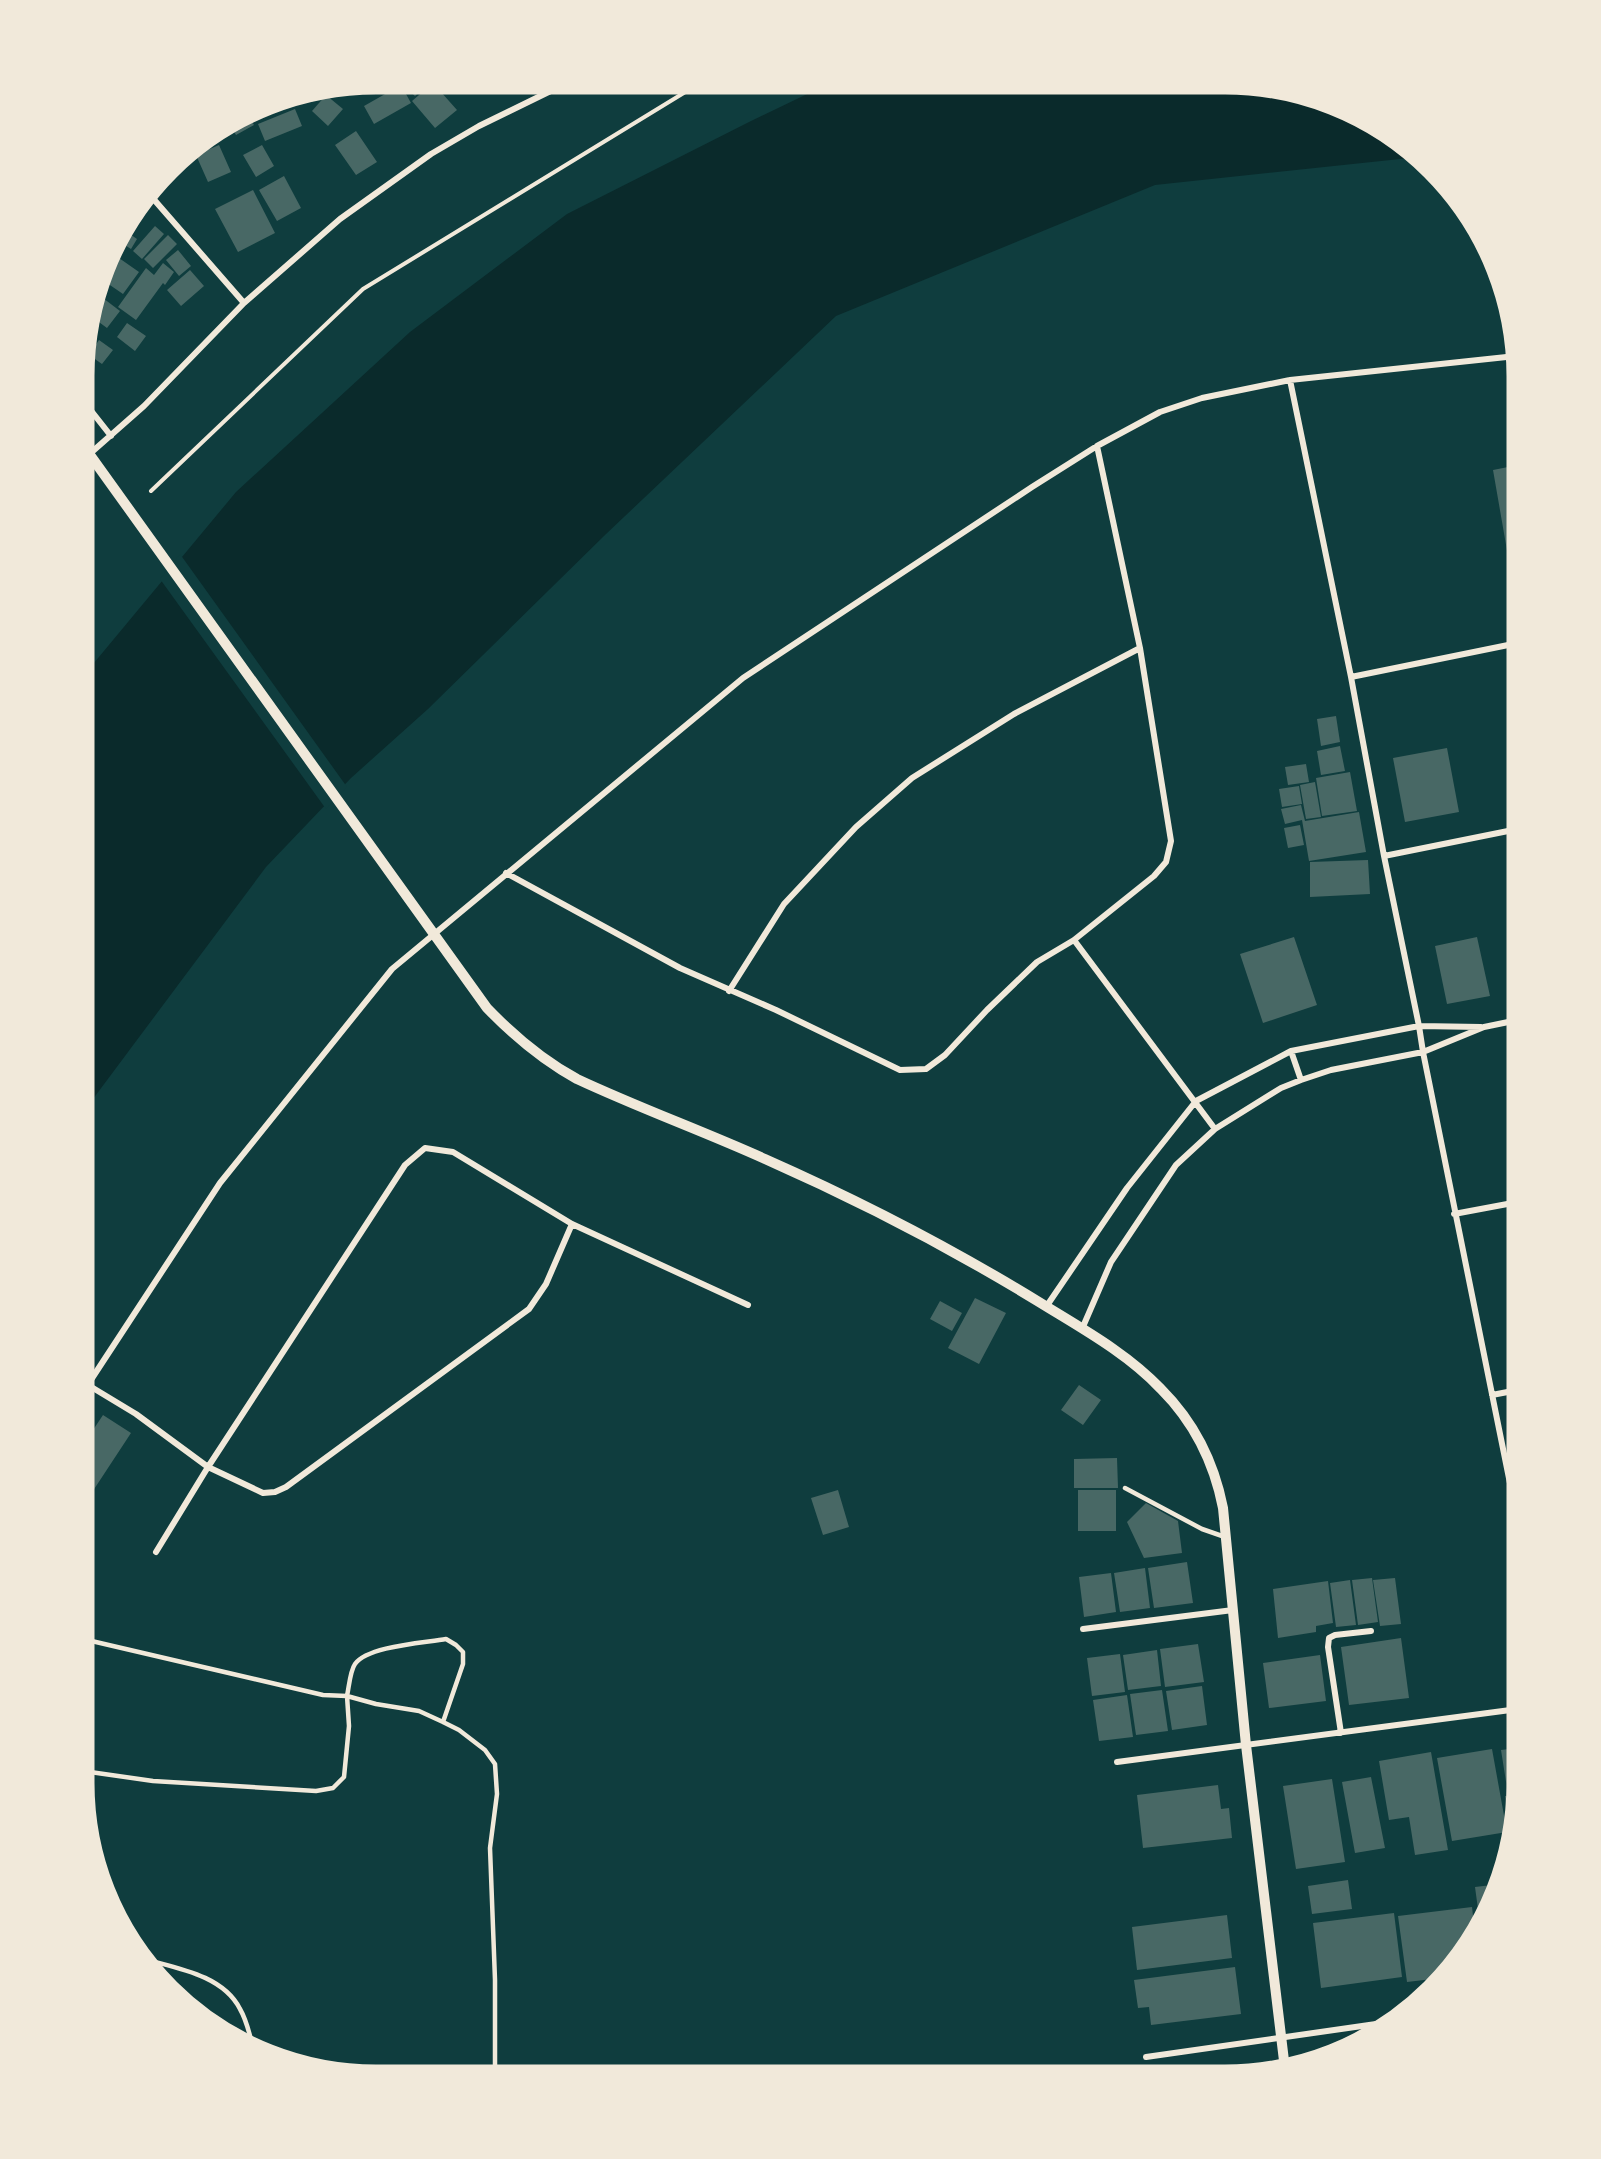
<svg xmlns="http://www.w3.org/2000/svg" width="1601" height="2159" viewBox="0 0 1601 2159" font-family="'Nunito Sans',sans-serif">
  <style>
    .water { fill: #0a2a2b }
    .pier { fill: #0f3d3e }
    .building { fill: #486865 }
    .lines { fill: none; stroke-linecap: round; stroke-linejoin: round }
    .path { stroke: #f1e9da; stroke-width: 4 }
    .service { stroke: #f1e9da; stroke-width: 4.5 }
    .minor { stroke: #f1e9da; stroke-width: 6 }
    .tertiary { stroke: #f1e9da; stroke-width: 10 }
    .rim { fill: none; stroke: #f1e9da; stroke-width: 3 }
  </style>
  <rect width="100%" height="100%" fill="#0f3d3e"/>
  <!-- water -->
  <path class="water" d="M828,84L1264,85L1337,105L1403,143L1419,157L1155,185L836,316L605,535L428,709L351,778L266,867L84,1111V675L236,492L410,332L567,214L751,121Z"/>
  <!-- pier -->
  <path class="pier" d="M180,554L347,787L326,809L160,579Z"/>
  <!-- building -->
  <path class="building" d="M401,83H424L427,85L415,96Z
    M433,83L457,110L435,128L412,101Z
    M401,85L411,103L374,124L364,106Z
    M329,90L312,102L307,94H309Z
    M326,95L343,109L328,126L312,111Z
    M295,109L302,126L265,141L258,124Z
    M249,117L254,125L236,135L231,127Z
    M356,131L377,162L356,175L335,145Z
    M219,145L231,172L208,182L196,155Z
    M262,145L274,166L256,177L243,155Z
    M284,176L301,208L277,221L259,190Z
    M253,190L275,233L238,252L215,209Z
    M155,226L164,234L142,259L133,251Z
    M127,232L137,239L131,249L120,242Z
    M168,235L177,244L153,268L144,259Z
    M178,250L191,266L179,276L166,260Z
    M119,258L139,272L123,294L104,281Z
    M163,263L174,272L165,285L163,283L136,320L118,307L146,268L154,275Z
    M190,270L204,286L181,306L167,290Z
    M99,295L120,311L107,328L92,317Z
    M127,323L146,336L135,351L117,337Z
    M99,340L113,350L102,364L89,355Z
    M1518,465V608H1517L1493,470Z
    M1336,716L1340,742L1321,746L1317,719Z
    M1340,746L1345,771L1321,775L1317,751Z
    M1447,748L1459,812L1405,822L1393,758Z
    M1306,764L1309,782L1288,785L1285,767Z
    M1350,772L1357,811L1322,816L1316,778Z
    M1315,782L1321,817L1306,819L1300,785Z
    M1299,786L1302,804L1282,807L1279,789Z
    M1301,805L1305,821L1359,812L1366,852L1309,861L1302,820L1285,824L1281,809Z
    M1300,825L1304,845L1288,848L1284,828Z
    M1368,860L1370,894L1310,897V862Z
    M1294,937L1317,1005L1263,1023L1240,954Z
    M1477,937L1490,996L1447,1004L1435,946Z
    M975,1298L1006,1313L979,1364L948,1348Z
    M940,1301L962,1313L952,1331L930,1319Z
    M1079,1385L1101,1400L1083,1425L1061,1410Z
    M103,1415L131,1433L83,1506V1445Z
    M1117,1458L1118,1488H1074V1459Z
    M838,1490L849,1527L823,1535L811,1498Z
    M1078,1490H1116V1531H1078Z
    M1146,1503L1178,1521L1182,1553L1144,1558L1127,1522Z
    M1187,1562L1193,1603L1154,1608L1148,1568Z
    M1145,1568L1150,1608L1120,1612L1114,1573Z
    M1111,1573L1116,1612L1084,1617L1079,1577Z
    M1372,1578L1378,1622L1358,1625L1352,1580Z
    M1395,1578L1401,1624L1380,1626L1373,1580Z
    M1350,1580L1356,1625L1336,1627L1330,1583Z
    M1328,1581L1333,1623L1316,1626V1632L1278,1638L1273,1589Z
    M1401,1638L1409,1698L1349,1705L1341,1647Z
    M1198,1644L1204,1682L1165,1687L1160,1649Z
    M1157,1650L1161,1686L1128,1690L1123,1655Z
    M1120,1654L1125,1692L1092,1696L1087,1658Z
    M1320,1655L1326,1701L1269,1708L1263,1663Z
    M1202,1686L1207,1725L1172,1730L1166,1691Z
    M1162,1690L1168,1731L1136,1735L1130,1694Z
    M1127,1695L1133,1737L1099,1741L1093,1700Z
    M1518,1748V1786L1507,1788L1501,1750Z
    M1492,1749L1507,1832L1452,1841L1437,1758Z
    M1431,1752L1448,1850L1415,1855L1409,1817L1389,1820L1379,1761Z
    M1371,1777L1385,1848L1355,1853L1342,1782Z
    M1332,1779L1345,1862L1296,1869L1283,1786Z
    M1218,1785L1221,1809L1229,1808L1232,1838L1143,1848L1137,1795Z
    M1518,1795V1803L1510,1841L1505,1796Z
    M1348,1880L1352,1909L1312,1914L1308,1886Z
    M1500,1884L1480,1924L1475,1887Z
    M1472,1907L1475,1933L1469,1946L1441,1978L1407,1982L1398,1916Z
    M1394,1913L1402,1977L1321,1988L1313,1923Z
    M1227,1915L1232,1958L1137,1970L1132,1927Z
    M1235,1967L1241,2014L1151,2025L1149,2007L1138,2008L1134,1980Z"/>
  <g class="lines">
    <!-- path -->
    <path class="path" d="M151,491L363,289L700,83"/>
    <!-- service -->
    <path class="service" d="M1125,1488L1202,1529L1225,1537
      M443,1722L463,1664V1652L456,1645L446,1639C424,1643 368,1646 355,1664C350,1671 349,1687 347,1696L376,1704L419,1711L443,1722L459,1730L485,1750L495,1764L497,1794L490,1848L495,1980V2074
      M83,1771L153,1781L316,1791L333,1788L344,1777L349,1726L347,1696L323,1695L83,1639
      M144,1959C176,1968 223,1975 240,2009C247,2021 250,2035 253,2048"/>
    <!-- minor -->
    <path class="minor" d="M150,195L244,303
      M1290,380L1351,677L1384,856L1419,1026L1423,1052L1518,1523
      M85,403L111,436
      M85,458L144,406L244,303L340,219L431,154L479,126L567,83
      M1351,677L1518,643
      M1384,856L1518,829
      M506,873L680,968L776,1010L900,1070L926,1069L945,1055L987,1010L1037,962L1074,940L1154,876L1166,862L1171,841L1140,648L1097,446
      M1074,940L1215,1129
      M729,991L784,904L856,827L912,778L1014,714L1140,648
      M1291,1051L1301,1080
      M1454,1214L1518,1202
      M1046,1307L1127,1188L1196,1101L1291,1051L1419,1026L1481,1027
      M1082,1329L1111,1262L1176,1165L1215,1129L1281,1088L1301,1080L1331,1070L1423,1052L1484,1027L1518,1020
      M88,1385L136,1414L208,1467L263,1493L275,1492L286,1487L529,1309L546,1284L572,1224
      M83,1392L220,1183L392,969L743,678L1032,487L1097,446L1160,412L1202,398L1290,380L1516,356
      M1492,1395L1518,1390
      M156,1552L208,1467L405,1165L425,1148L453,1152L572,1224L748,1305
      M1083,1629L1233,1610
      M1341,1733L1328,1647L1329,1638L1335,1635L1371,1631
      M1117,1762L1518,1709
      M1146,2057L1390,2022"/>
    <!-- tertiary -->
    <path class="tertiary" d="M85,448L487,1008C514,1036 542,1060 577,1079C639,1108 703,1131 765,1159C860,1201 951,1248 1039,1302C1081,1328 1127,1353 1161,1389C1194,1422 1214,1462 1223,1508L1246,1745L1285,2069"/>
  </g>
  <!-- crop -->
  <path d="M0 0H1601V2159H0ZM376 93H1225A283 283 0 0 1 1508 376V1783A283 283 0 0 1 1225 2066H376A283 283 0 0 1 93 1783V376A283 283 0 0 1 376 93Z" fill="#f1e9da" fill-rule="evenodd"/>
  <path class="rim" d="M376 93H1225A283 283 0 0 1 1508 376V1783A283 283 0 0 1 1225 2066H376A283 283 0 0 1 93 1783V376A283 283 0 0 1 376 93Z"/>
</svg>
